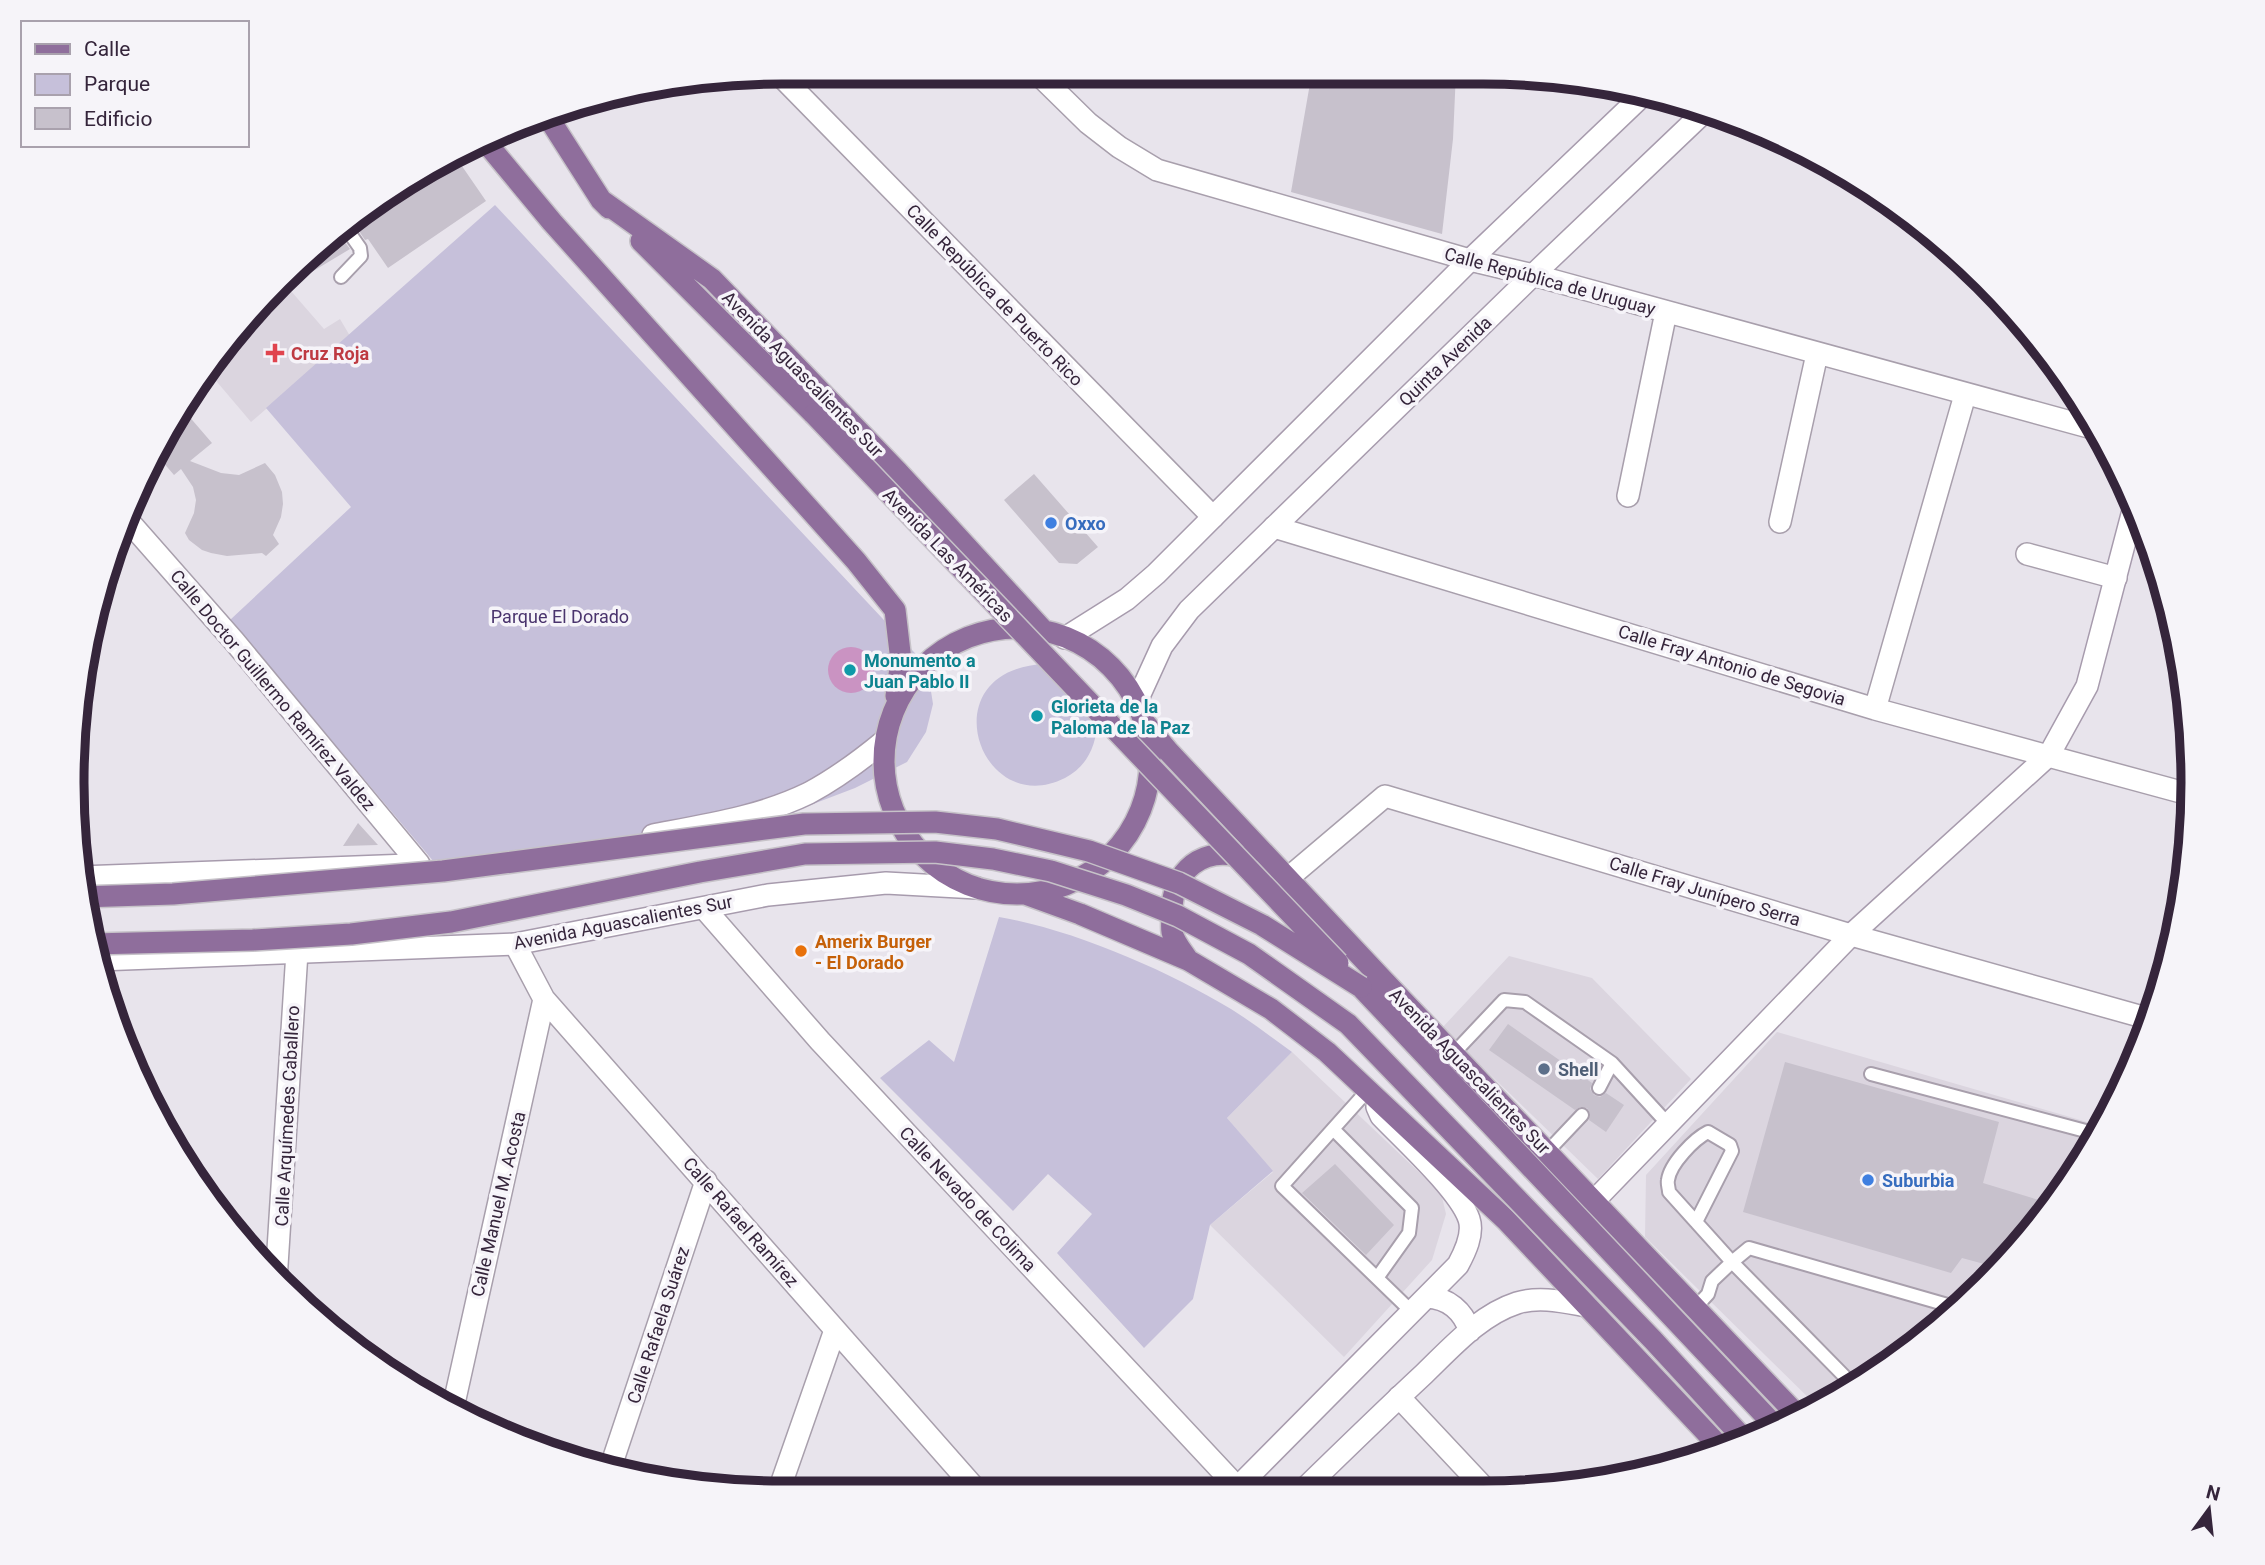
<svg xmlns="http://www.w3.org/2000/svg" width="2265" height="1565" viewBox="0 0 2265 1565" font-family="Roboto,sans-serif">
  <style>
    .built { fill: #dbd5df }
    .green { fill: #c6c0da }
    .water { fill: #ca93c2 }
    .building { fill: #c7c1cc }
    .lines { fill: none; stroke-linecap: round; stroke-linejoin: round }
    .lane-casing { stroke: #a89fac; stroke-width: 16 }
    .street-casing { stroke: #a89fac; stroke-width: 24 }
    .secondary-casing { stroke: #a79bad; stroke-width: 24 }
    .primary-casing { stroke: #c6c2c8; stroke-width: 24 }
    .lane { stroke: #fff; stroke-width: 12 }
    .street { stroke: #fff; stroke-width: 21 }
    .secondary { stroke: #fff; stroke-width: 21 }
    .primary { stroke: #8f6e9c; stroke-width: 21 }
    .primary-bridge-casing { stroke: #c6c2c8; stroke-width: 24; stroke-linecap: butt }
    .primary-bridge { stroke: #8f6e9c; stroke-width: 21 }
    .health-dot { fill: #e0444e; stroke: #f6f4f9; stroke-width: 2.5 }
    .shop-dot { fill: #3f7fe0; stroke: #f6f4f9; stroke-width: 2.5 }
    .culture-dot { fill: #0f9aa8; stroke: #f6f4f9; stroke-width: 2.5 }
    .food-dot { fill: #e8710a; stroke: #f6f4f9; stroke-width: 2.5 }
    .service-dot { fill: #5c6f8a; stroke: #f6f4f9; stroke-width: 2.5 }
    .labels { text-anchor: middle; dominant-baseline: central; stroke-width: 7; stroke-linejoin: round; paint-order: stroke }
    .street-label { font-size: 18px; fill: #35253b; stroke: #f6f4f9 }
    .health-label { font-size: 18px; font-weight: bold; fill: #be3a42; stroke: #f6f4f9; text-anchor: start }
    .shop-label { font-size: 18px; font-weight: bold; fill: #366cbe; stroke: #f6f4f9; text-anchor: start }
    .park-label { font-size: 18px; fill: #4a346d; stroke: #f6f4f9 }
    .culture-label { font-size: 18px; font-weight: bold; fill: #0d838f; stroke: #f6f4f9; text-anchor: start }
    .food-label { font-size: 18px; font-weight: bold; fill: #c56008; stroke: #f6f4f9; text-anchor: start }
    .service-label { font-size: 18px; font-weight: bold; fill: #4e5e75; stroke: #f6f4f9; text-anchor: start }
    .rim { fill: none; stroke: #35253b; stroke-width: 9 }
  </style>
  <rect width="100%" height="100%" fill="#e8e4ec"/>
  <!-- built -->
  <path class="built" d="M284,283L324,329L340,319L350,336L251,422L206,369L248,314Z
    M1509,956L1592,978L1691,1079L1598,1179L1442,1028Z
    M1777,1032L2101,1126L2073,1178L1985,1285L1915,1347L1818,1407L1645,1237L1646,1175Z
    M1292,1052L1441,1193L1446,1214L1432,1260L1344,1357L1210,1225L1273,1172L1227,1118Z"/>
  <!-- green -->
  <path class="green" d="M495,205L927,666L933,704L926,732L907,762L855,788L758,825L434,862L230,620L351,507L266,408Z
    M1045,664L1098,720C1096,745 1088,766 1065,778C979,821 928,669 1045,664Z
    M999,917C1074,930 1166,970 1231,1009C1252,1022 1272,1038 1292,1052L1227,1118L1273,1171L1210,1225L1193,1299L1144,1348L1057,1253L1092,1214L1048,1174L1013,1211L880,1078L929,1040L954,1062Z"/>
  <!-- water -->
  <path class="water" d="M828 670a23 23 0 1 1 46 0a23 23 0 1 1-46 0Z"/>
  <!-- building -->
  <path class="building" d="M1312,72H1456L1453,139L1442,234L1291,192Z
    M455,156L486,201L388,268L368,239L365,240L353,222L388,191Z
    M339,234L350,249L305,276L300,269Z
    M181,407L212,443L190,461L221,473L239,475L265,463L275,475L282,492L283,504L281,517L273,535L279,544L266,556L262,553L227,556L211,553L202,550L189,540L185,533L194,513L196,500L193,487L181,469L174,475L156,454Z
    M1034,474L1098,547L1077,564L1059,563L1004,500Z
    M358,823L378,845L343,846Z
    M1508,1024L1592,1083L1590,1089L1594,1095L1600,1097L1606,1093L1624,1105L1606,1132L1589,1120L1590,1113L1587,1108L1580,1107L1575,1110L1489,1050Z
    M1785,1062L1999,1122L1983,1183L2052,1204L1999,1268L1962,1258L1951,1273L1743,1212Z
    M1335,1164L1394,1225L1366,1255L1302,1193Z"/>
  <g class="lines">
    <defs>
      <path id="lane" d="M341,277L361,256L360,248L346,228
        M1453,1054L1504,1000L1525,1002L1612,1063L1667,1123
        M1871,1074L2097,1134
        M1599,1088L1612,1063
        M1367,1091L1282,1186L1412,1312
        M1333,1129L1412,1208L1409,1233L1377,1278
        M1547,1152L1582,1115
        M1696,1222L1732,1151L1730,1145L1708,1132C1694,1139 1670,1164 1668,1180C1667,1184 1669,1188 1669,1192L1732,1262L1749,1248L1958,1308
        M1695,1308L1708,1294L1712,1281L1732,1262L1853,1385"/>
      <path id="street" d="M777,72L1213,517
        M1036,72L1088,123L1119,147L1157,170L1470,260L1533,275L2096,429
        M1628,496L1666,312
        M124,516L234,641L419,864
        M1780,522L1817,354
        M1274,527L1875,709L2192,795
        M2027,554L2116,578
        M1875,709L1965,395
        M1287,879L1385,796L1851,935L2150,1019
        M704,908L820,1041L1237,1487
        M515,944L544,999L979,1493
        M276,1281L297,952
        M1399,1397L1489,1493
        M453,1408L544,999
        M610,1469L706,1181
        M778,1493L835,1330"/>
      <path id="secondary" d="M1065,638L1127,599L1156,574L1470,260L1645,93
        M1136,703L1162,646L1189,610L1533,275L1703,113
        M653,835C706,825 760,817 809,793C835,779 861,760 884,741
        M80,877L409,865
        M99,960L515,944L768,895L886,883L977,888
        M1594,1201L1851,935L2049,755L2087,686L2135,503
        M1427,1297C1448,1298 1463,1311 1470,1331
        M1232,1493L1458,1265C1465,1252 1474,1234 1469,1219C1459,1190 1404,1140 1381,1116L1377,1107
        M1300,1493C1341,1453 1382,1413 1424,1374C1452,1347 1480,1315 1517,1303C1540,1296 1564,1302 1587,1306"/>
      <path id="primary" d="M546,114L601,200L609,208
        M484,140L552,222L856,561L895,610L901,661L896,696
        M601,200L712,279L898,472L1044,631
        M641,241L814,414
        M884 761a133 133 0 1 1 266 0a133 133 0 1 1-266 0Z
        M1144,722L1168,751L1383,980L1800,1418
        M1025,894L1080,914L1188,960L1271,1009L1327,1052L1506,1220L1719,1446
        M1188,960C1183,952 1174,942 1172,932C1171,927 1172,920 1172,915C1170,871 1204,843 1247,859
        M1361,987L1776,1427"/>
    </defs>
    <!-- lane casing -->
    <use href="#lane" class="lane-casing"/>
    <!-- street casing -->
    <use href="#street" class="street-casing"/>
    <!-- secondary casing -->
    <use href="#secondary" class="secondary-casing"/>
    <!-- primary casing -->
    <use href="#primary" class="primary-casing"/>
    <!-- lane -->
    <use href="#lane" class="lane"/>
    <!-- street -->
    <use href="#street" class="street"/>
    <!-- secondary -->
    <use href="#secondary" class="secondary"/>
    <!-- primary -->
    <use href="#primary" class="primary"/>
    <defs>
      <path id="primary-bridge" d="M814,414L1338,963
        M82,897L173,894L443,871L804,824L935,822L997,829L1089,851L1179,883L1262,925L1361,987
        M93,944L253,940L351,934L451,922L700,872L805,854L935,852L993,859L1051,871L1126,895L1178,916L1249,954L1348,1024L1653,1340L1743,1438"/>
    </defs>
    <!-- primary-bridge casing -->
    <use href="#primary-bridge" class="primary-bridge-casing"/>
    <!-- primary-bridge -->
    <use href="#primary-bridge" class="primary-bridge"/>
  </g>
  <!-- markers -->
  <path class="health-dot" d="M271.5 342.5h7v7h7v7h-7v7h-7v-7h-7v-7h7z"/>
  <g class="shop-dot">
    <circle cx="1051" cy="523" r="7"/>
    <circle cx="1868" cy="1180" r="7"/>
  </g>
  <g class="culture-dot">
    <circle cx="850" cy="670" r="7"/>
    <circle cx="1037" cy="716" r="7"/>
  </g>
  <circle class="food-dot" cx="801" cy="951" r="7"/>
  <circle class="service-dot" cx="1544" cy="1069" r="7"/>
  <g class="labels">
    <!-- street labels -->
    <g class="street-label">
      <text transform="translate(1550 281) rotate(15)">Calle República de Uruguay</text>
      <text transform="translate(995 295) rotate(46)">Calle República de Puerto Rico</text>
      <text transform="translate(1445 361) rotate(-44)">Quinta Avenida</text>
      <text transform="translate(803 374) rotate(46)">Avenida Aguascalientes Sur</text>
      <text transform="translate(948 555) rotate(46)">Avenida Las Américas</text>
      <text transform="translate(1732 665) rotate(17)">Calle Fray Antonio de Segovia</text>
      <text transform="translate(273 690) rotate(50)">Calle Doctor Guillermo Ramírez Valdez</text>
      <text transform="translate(1705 891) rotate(17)">Calle Fray Junípero Serra</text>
      <text transform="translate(623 922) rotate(-11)">Avenida Aguascalientes Sur</text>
      <text transform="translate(1470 1071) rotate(46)">Avenida Aguascalientes Sur</text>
      <text transform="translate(287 1116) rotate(-87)">Calle Arquímedes Caballero</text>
      <text transform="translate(968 1199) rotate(47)">Calle Nevado de Colima</text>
      <text transform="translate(498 1204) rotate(-77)">Calle Manuel M. Acosta</text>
      <text transform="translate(741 1222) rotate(49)">Calle Rafael Ramírez</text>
      <text transform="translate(658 1325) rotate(-72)">Calle Rafaela Suárez</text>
    </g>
    <!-- health labels -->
    <g class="health-label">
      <text x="291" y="353">Cruz Roja</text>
    </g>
    <!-- shop labels -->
    <g class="shop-label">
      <text x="1065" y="523">Oxxo</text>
      <text x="1882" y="1180">Suburbia</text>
    </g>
    <!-- park labels -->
    <g class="park-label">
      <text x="560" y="616">Parque El Dorado</text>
    </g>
    <!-- culture labels -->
    <g class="culture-label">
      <text x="864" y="660">Monumento a<tspan x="864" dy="21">Juan Pablo II</tspan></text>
      <text x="1051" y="706">Glorieta de la<tspan x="1051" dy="21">Paloma de la Paz</tspan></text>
    </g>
    <!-- food labels -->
    <g class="food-label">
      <text x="815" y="941">Amerix Burger<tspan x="815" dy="21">- El Dorado</tspan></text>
    </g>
    <!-- service labels -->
    <g class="service-label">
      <text x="1558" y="1069">Shell</text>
    </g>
  </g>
  <!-- crop -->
  <path d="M0 0H2265V1565H0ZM782 84H1483A698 698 0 0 1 2181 782V783A698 698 0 0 1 1483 1481H782A698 698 0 0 1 84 783V782A698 698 0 0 1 782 84Z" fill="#f6f4f9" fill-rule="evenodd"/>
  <path class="rim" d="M782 84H1483A698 698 0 0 1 2181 782V783A698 698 0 0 1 1483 1481H782A698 698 0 0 1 84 783V782A698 698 0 0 1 782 84Z"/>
  <!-- legend -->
  <rect x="21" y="21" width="228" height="126" fill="#f6f4f9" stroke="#a9a1ad" stroke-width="2"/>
  <rect x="35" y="44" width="35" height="10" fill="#8f6e9c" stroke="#a9a1ad" stroke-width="2"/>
  <text x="84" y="56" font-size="21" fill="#35253b">Calle</text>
  <rect x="35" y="74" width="35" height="21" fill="#c6c0da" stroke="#a9a1ad" stroke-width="2"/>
  <text x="84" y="91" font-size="21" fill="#35253b">Parque</text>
  <rect x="35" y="108" width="35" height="21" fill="#c7c1cc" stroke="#a9a1ad" stroke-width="2"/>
  <text x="84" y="126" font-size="21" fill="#35253b">Edificio</text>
  <!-- north arrow -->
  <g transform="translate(2209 1509) rotate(15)" stroke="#f6f4f9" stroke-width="5" paint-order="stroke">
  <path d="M0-5L12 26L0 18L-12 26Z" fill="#35253b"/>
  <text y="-10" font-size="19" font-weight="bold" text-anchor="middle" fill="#35253b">N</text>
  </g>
</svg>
